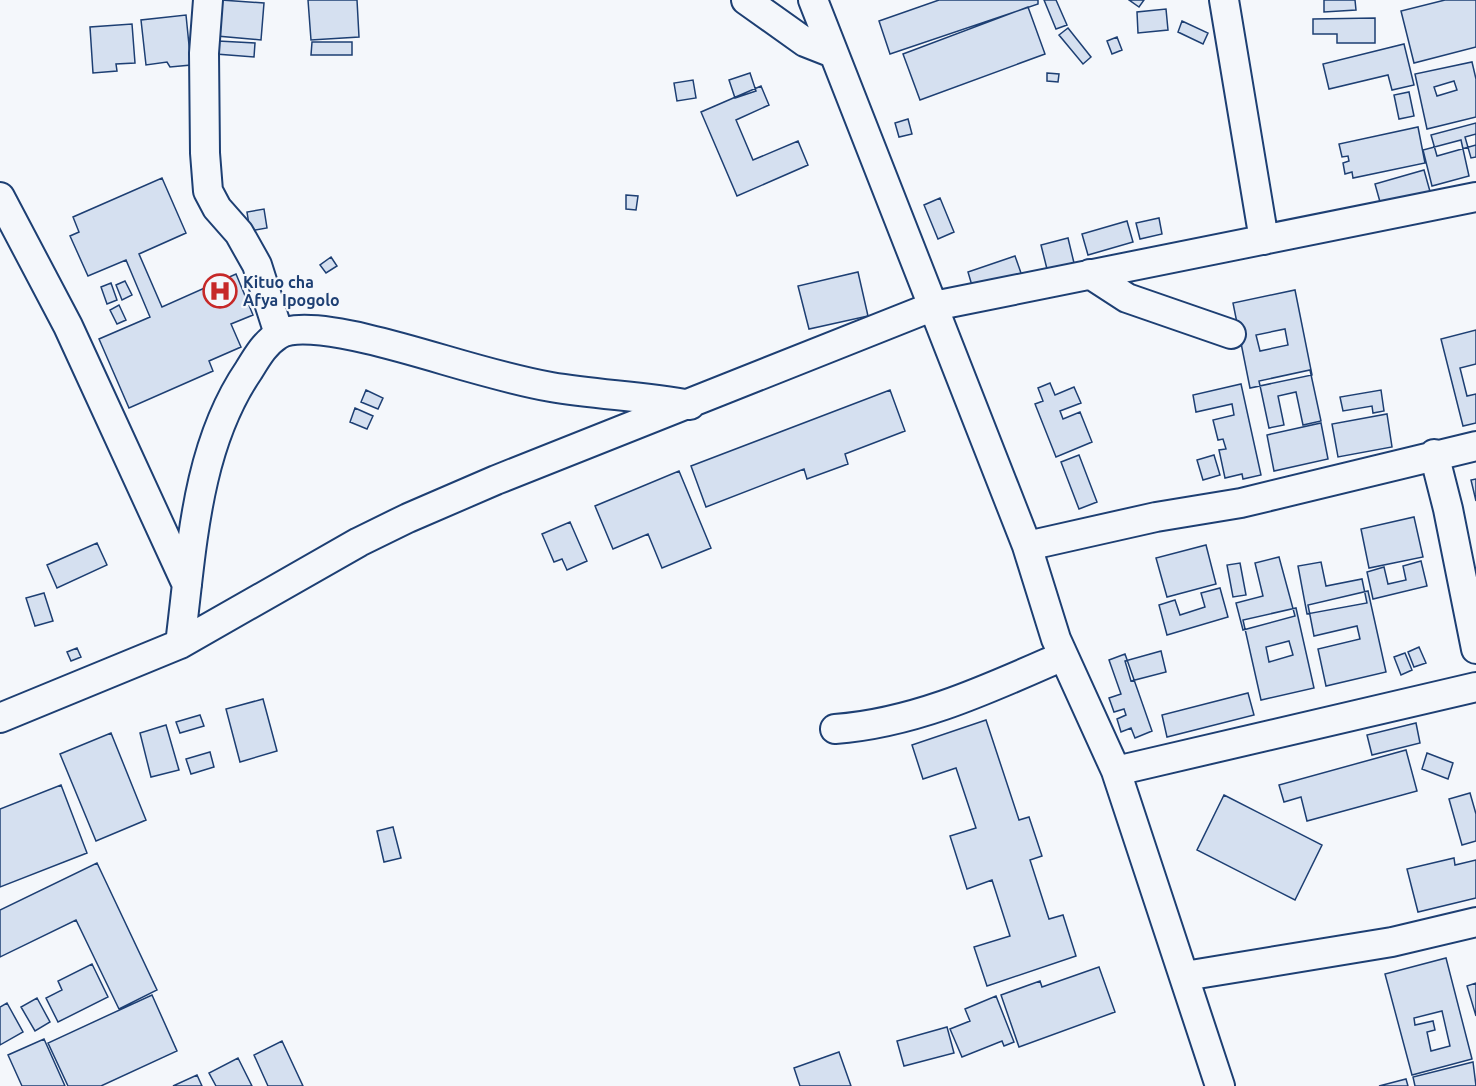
<svg xmlns="http://www.w3.org/2000/svg" width="1476" height="1086" viewBox="0 0 1476 1086" font-family="Ubuntu,sans-serif">
  <style>
    .building { fill: #d5e0f0; stroke: #1d3f73; stroke-width: 1.5; fill-rule: evenodd }
    .lines { fill: none; stroke-linecap: round; stroke-linejoin: round }
    .minor-casing { stroke: #1d3f73; stroke-width: 32 }
    .minor { stroke: #f4f7fb; stroke-width: 28 }
    .labels { text-anchor: middle; dominant-baseline: central; stroke-width: 4.5; stroke-linejoin: round; paint-order: stroke }
    .poi-label { font-size: 16px; font-weight: bold; fill: #1d3f73; stroke: #f4f7fb; text-anchor: start }
  </style>
  <rect width="100%" height="100%" fill="#f4f7fb"/>
  <!-- building -->
  <path class="building" d="M221,0L264,3L261,40L217,36Z
    M308,0H357L359,37L311,40Z
    M939,0H1038V4L890,54L879,21Z
    M1044,0H1056L1067,25L1056,29Z
    M1129,0H1144L1139,7Z
    M1324,0H1355L1356,10L1324,12Z
    M1445,0H1476V47L1414,63L1401,11Z
    M1028,7L1045,54L920,100L903,54Z
    M1166,9L1168,30L1138,33L1137,12Z
    M186,15L191,65L170,67L167,62L146,65L141,20Z
    M1375,18V43H1337V34H1313V19Z
    M1182,21L1208,33L1203,44L1178,32Z
    M132,24L135,63L116,64L117,71L93,73L90,27Z
    M1068,28L1091,57L1083,64L1059,35Z
    M1117,37L1122,50L1112,54L1107,41Z
    M218,41L255,43L254,57L216,54Z
    M312,42H352V55H311Z
    M1404,44L1414,85L1392,90L1388,75L1329,89L1323,64Z
    M1472,62L1476,79V117L1427,129L1415,74ZM1454,81L1457,90L1437,96L1434,87Z
    M750,73L756,91L735,98L729,80Z
    M1047,73L1059,74L1058,82L1047,81Z
    M693,80L696,98L677,101L674,83Z
    M761,86L769,105L736,120L753,160L798,141L808,165L737,196L701,112Z
    M1409,92L1414,116L1399,119L1394,95Z
    M908,119L912,134L899,137L895,123Z
    M1476,123V145L1437,156L1431,135Z
    M1418,127L1425,163L1353,178L1352,172L1345,174L1343,163L1349,161L1348,156L1342,157L1339,144Z
    M1476,134V157L1471,158L1465,137Z
    M1461,140L1469,176L1432,186L1423,150Z
    M1424,170L1431,195L1382,209L1375,184Z
    M162,178L186,233L139,254L162,307L236,274L253,315L231,324L241,347L209,361L213,371L129,408L99,339L150,317L126,260L88,276L70,236L79,232L73,217Z
    M626,195L638,196L636,210L626,209Z
    M940,198L954,232L938,239L924,205Z
    M264,209L267,228L250,231L247,212Z
    M1159,218L1162,234L1140,239L1136,223Z
    M1127,221L1133,242L1088,255L1082,234Z
    M1068,238L1074,263L1047,269L1041,245Z
    M1015,256L1021,273L973,289L968,272Z
    M331,257L337,266L326,273L320,265Z
    M858,272L868,316L809,329L798,286Z
    M125,281L132,295L122,300L116,285Z
    M111,283L117,300L107,304L101,287Z
    M1295,290L1312,375L1250,388L1233,303ZM1285,329L1288,345L1260,351L1256,335Z
    M119,305L126,320L117,324L110,310Z
    M1476,330V364L1460,368L1467,396L1476,394V423L1463,426L1441,339Z
    M1310,370L1321,421L1303,425L1296,392L1278,396L1284,425L1269,428L1259,381Z
    M1050,383L1055,395L1074,387L1081,403L1060,411L1063,419L1080,412L1092,442L1056,457L1035,404L1043,401L1038,388Z
    M1241,384L1261,475L1243,479L1242,474L1225,478L1219,450L1226,449L1223,439L1218,440L1213,420L1234,415L1232,404L1196,412L1193,395Z
    M366,390L383,398L378,409L361,402Z
    M890,390L905,431L845,454L848,464L807,479L804,469L706,507L691,466Z
    M1381,390L1384,411L1373,413L1372,406L1343,411L1340,397Z
    M355,408L373,416L367,429L350,422Z
    M1387,414L1392,447L1338,457L1332,424Z
    M1321,423L1328,459L1274,471L1267,435Z
    M1079,455L1097,502L1079,509L1061,462Z
    M1214,455L1220,475L1203,480L1197,460Z
    M679,471L711,548L662,568L648,534L613,549L595,506Z
    M1476,479V501L1471,480Z
    M1414,517L1423,557L1369,568L1361,529Z
    M570,522L587,561L567,570L562,559L554,562L542,534Z
    M97,543L107,565L57,588L47,565Z
    M1206,545L1216,584L1167,597L1156,558Z
    M1279,557L1295,616L1243,630L1236,603L1263,596L1255,563Z
    M1421,561L1427,586L1373,599L1367,572L1384,567L1388,584L1406,580L1403,566Z
    M1321,562L1326,586L1362,579L1367,603L1307,614L1298,566Z
    M1240,563L1246,595L1233,597L1227,565Z
    M1220,588L1228,617L1167,635L1159,605L1175,600L1180,615L1205,607L1201,593Z
    M1368,591L1386,672L1326,686L1318,649L1360,639L1357,626L1314,636L1308,605Z
    M44,593L53,621L35,626L26,598Z
    M1296,608L1314,688L1261,700L1243,620ZM1289,641L1293,655L1269,662L1266,647Z
    M1419,647L1426,663L1414,667L1408,652Z
    M77,648L81,657L71,661L67,652Z
    M1161,651L1166,672L1131,681L1125,661Z
    M1405,653L1412,670L1401,675L1394,657Z
    M1125,654L1152,731L1135,738L1131,728L1121,732L1117,719L1126,715L1124,709L1114,712L1109,698L1121,694L1109,660Z
    M1248,693L1254,715L1167,737L1162,715Z
    M263,699L277,751L240,762L226,709Z
    M200,715L204,726L180,733L176,722Z
    M986,720L1019,820L1029,817L1042,856L1030,860L1049,919L1063,915L1076,956L987,986L974,947L1010,936L992,880L967,889L950,836L976,828L956,768L923,779L912,745Z
    M1416,723L1420,743L1372,755L1367,735Z
    M166,725L179,770L151,777L140,733Z
    M111,733L146,820L96,841L60,754Z
    M1406,750L1417,791L1307,821L1301,797L1284,802L1279,785Z
    M210,752L214,767L191,774L186,759Z
    M1427,753L1453,763L1448,779L1422,769Z
    M61,785L87,853L0,887V809Z
    M1470,793L1476,814V841L1462,845L1449,799Z
    M1224,795L1322,845L1295,900L1197,850Z
    M393,827L401,858L384,862L377,831Z
    M1454,858L1455,865L1476,860V898L1418,912L1407,869Z
    M97,863L157,990L119,1009L76,920L0,957V910Z
    M1446,958L1472,1059L1412,1075L1385,974ZM1442,1011L1450,1046L1431,1051L1427,1032L1435,1030L1433,1021L1415,1025L1414,1018Z
    M92,964L108,997L58,1022L46,998L62,990L58,981Z
    M1099,967L1115,1012L1019,1047L1001,995L1040,981L1042,987Z
    M1476,983V1016L1467,986Z
    M152,995L177,1051L101,1086H68L48,1043Z
    M996,996L1014,1042L1004,1046L1002,1041L962,1057L950,1029L970,1021L965,1009Z
    M37,998L50,1022L35,1031L21,1007Z
    M7,1003L23,1032L0,1045V1007Z
    M947,1027L954,1053L904,1066L897,1041Z
    M44,1039L65,1086H22L8,1055Z
    M282,1041L303,1086H268L254,1055Z
    M839,1052L851,1086H800L794,1068Z
    M238,1058L252,1086H216L209,1073Z
    M1473,1062L1476,1086H1415L1413,1077Z
    M197,1075L202,1086H173Z
    M1406,1079L1408,1086H1379Z"/>
  <g class="lines">
    <defs>
      <path id="minor" d="M208,0L204,53L205,153L208,191L217,208L239,233L257,265L279,334
        M746,0L805,42L833,53
        M813,0L1027,546L1056,639L1116,771L1220,1086
        M1224,0L1264,240
        M0,197L68,326L187,585
        M1090,274L1127,298L1231,334
        M1434,454L1448,509L1476,649
        M1027,546L1156,517L1241,503L1476,446
        M180,644C192,551 195,449 249,370C257,357 265,343 278,335C296,323 346,334 367,339C428,353 489,376 551,387C597,395 644,396 690,405
        M0,718L180,644L359,542L408,518L496,480L934,306L1476,197
        M835,729C916,723 990,688 1063,656
        M1116,771L1476,687
        M1185,976L1392,942L1476,922"/>
    </defs>
    <!-- minor casing -->
    <use href="#minor" class="minor-casing"/>
    <!-- minor -->
    <use href="#minor" class="minor"/>
  </g>
  <!-- icons -->
  <defs>
    <symbol id="hospital-ring" viewBox="-11 -11 22 22"><circle r="9.5" fill="#f4f7fb" stroke="#c62828" stroke-width="1.5"/><path d="M-5-5h3v3.5h4V-5h3V5h-3V1.5h-4V5h-3Z" fill="#c62828"/></symbol>
  </defs>
  <g fill-rule="evenodd">
    <use href="#hospital-ring" x="201" y="272" width="38" height="38"/>
  </g>
  <g class="labels">
    <!-- poi labels -->
    <g class="poi-label">
      <text x="243" y="282">Kituo cha<tspan x="243" dy="18">Afya Ipogolo</tspan></text>
    </g>
  </g>
</svg>
